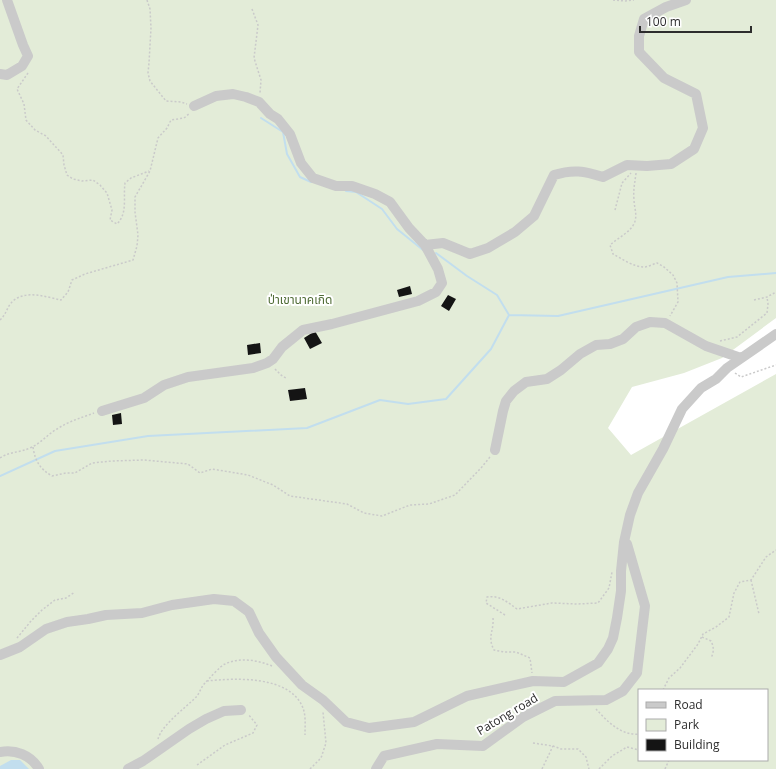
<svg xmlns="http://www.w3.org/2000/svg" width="776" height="769" viewBox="0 0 776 769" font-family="'Open Sans','Noto Sans Thai',sans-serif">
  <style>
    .green { fill: #e3ecd8; fill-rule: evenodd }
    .water { fill: #c2deee }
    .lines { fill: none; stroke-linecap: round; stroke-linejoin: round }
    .stream { stroke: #c2deee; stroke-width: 2 }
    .building { fill: #141414 }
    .path { stroke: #cacaca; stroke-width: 1.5; stroke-dasharray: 2 2; stroke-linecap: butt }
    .minor { stroke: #cacaca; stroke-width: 10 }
    .labels { text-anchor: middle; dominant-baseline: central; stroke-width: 4; stroke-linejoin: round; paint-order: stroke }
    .park-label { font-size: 12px; fill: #506c36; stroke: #fff }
    .street-label { font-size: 12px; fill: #2d2d2d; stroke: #fff }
  </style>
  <rect width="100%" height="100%" fill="#fff"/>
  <!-- green -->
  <path class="green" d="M0,0H776V318L722,358L684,373L632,387L608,428L631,455L776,374V769H0ZM639,690H767V760H639Z"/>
  <!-- water -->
  <path class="water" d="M11,760H20L29,769H0V766Z"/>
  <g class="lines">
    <!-- stream -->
    <path class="stream" d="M261,118L283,132L287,154L300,177L311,182
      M346,191L356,192L382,209L397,229L423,250
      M436,253L467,276L497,295L509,315
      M0,476L55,451L148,436L307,428L380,400L408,404L446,399L491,349L509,315L558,316L728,277L776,273"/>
  </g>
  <!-- building -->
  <path class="building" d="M410,286L412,294L399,297L397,290Z
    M448,295L456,299L449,311L441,306Z
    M315,331L322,343L310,349L304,338Z
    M260,343L261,353L248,355L247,345Z
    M305,388L307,399L290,401L288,390Z
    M121,413L122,424L113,425L112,415Z"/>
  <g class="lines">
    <!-- path -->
    <path class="path" d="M147,0L150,9L151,28L149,63L148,73L150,81L166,101L181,102L187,104
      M613,0L625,1L634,0
      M252,9L258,25L254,58L261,80L260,93
      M28,73L17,89L24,104L26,120L35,130L46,136L63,155L64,165L67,175L73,179L82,181L93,180L100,185L107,193L112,210L110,220L117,224C128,213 123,197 125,183L131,178L149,171
      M636,173C635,182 633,190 634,199C634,208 638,215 634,224C629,233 618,238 610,245L613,254C622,259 634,267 644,267C648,267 653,264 657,263L664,267L673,275L677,283L678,302L670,316
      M615,210L622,183L631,173
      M754,300L767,297L776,292
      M0,320C6,315 7,307 12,302C25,289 46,297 61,300L68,292L72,280L85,274L133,260L137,246L138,235L135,212V197L150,171L158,138L167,128L171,120L184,118L190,113
      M720,341L737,337L767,313L768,304L767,297
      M275,369L281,375L286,378
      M735,373L741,377L776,365
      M33,447C35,461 40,469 52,476L66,473H75L92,463L112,461L144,460L188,464L200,473L212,469L248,475L273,485L290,496L347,504L364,513L382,516L410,505L429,504L455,495L481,468L490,457
      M0,458C10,451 21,453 32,447C41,443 48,434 57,429C69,421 81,418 94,413
      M751,580L759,614
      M505,615L486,603L487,597C500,595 507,602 517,609L552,603L577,604L598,603L609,588L612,572
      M493,618C494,632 487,636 494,650L504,652H516L530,658L532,673
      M702,637L711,641C714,647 714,652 711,658
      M17,638L31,621L42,610L55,600L66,598L75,592
      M207,681C235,678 290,675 303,708C306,716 305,726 305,735
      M663,690L669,678L680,668L698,644L703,634L716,627L729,617L734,593L740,582L751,580L766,557L776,550
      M596,709C607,721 621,736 639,734
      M158,739C162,724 187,707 197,696C200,692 201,687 205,683C209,679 220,666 225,664C240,657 257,660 272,666
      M533,743L553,746L561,749H578L586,757L589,769
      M197,765L225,745L253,733L257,725L248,714
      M310,769L321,758L326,743L323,712
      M542,769L553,746
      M599,769L612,756L627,747L639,750
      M665,769L669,760"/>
    <!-- minor -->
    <path class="minor" d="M0,74L7,75L22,66L28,56L23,45L7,0
      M425,245L443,243L470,254L488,248L515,232L534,216L554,175C573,169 584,171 603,177L627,165L647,166L671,164L694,149L703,128L696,94L664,78L639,52V36L644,19L666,7L686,0
      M102,411L144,398L164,385L188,377L253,368L267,363L273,359L282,347L303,330L332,324L418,301L436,292L442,283L438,269L425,245L409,228L390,202L375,194L352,186H336L313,178L301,163L290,134L278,119L270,114L259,102L246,97L233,94L216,96L194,106
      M495,450L503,411L506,401L514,391L526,382L547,379L561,370L580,354L596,345L610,344L623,339L636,327L650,322L665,323L706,346L741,358
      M0,655L20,647L46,629L67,622L88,619L106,615L142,613L172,605L214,599L234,601L249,612L259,633L276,657L302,685L323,700L346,722L369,728L414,722L467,696L533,681L564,682L598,663L608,649L613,638L617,618L621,591V571L624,542L630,515L638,493L663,449L682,409L701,388L716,379L727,368L776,334
      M0,752C15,749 31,755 39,769
      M128,769L143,761L189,729L206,719L224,711L241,710
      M376,769L384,756L437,744L483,746L523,717L555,701L606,700L623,691L637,673L645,606L627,544"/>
  </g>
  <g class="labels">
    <!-- park labels -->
    <g class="park-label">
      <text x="300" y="299">ป่าเขานาคเกิด</text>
    </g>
    <!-- street labels -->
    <g class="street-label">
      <text transform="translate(507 714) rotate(-31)">Patong road</text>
    </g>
  </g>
  <!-- legend -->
  <rect x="638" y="689" width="130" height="72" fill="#ffffff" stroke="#ababab"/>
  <rect x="646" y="702" width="20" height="6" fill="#cacaca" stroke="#ababab"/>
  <text x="674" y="709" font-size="12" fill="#2d2d2d">Road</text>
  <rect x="646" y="719" width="20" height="12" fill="#e3ecd8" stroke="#ababab"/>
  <text x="674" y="729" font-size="12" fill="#2d2d2d">Park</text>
  <rect x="646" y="739" width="20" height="12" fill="#141414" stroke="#ababab"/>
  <text x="674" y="749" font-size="12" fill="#2d2d2d">Building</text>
  <!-- scale -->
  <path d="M640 26v6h111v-6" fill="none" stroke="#2d2d2d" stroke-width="2"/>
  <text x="646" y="26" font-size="12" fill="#2d2d2d" stroke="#ffffff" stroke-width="3" paint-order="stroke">100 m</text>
</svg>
